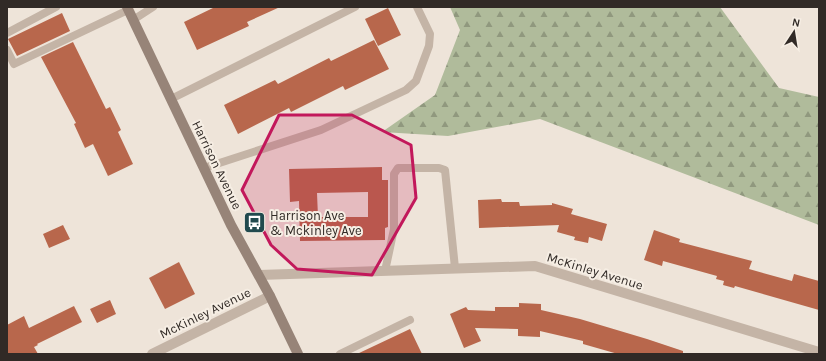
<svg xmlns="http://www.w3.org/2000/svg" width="826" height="361" viewBox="0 0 826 361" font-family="Karla,sans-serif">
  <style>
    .forest { fill: url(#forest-firs) }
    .building { fill: #b8674c; fill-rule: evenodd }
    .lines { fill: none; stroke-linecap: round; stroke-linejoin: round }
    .service { stroke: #c4b4a6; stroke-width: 8 }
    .minor { stroke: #c4b4a6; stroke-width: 10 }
    .secondary { stroke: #978478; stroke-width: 10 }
    .marked { fill: #c2185b; fill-opacity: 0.2; stroke: #c2185b; stroke-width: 3; stroke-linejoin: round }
    .labels { text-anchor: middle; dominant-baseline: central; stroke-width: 4; stroke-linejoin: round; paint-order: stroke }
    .street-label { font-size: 13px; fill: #312a26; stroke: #f6eee4 }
    .poi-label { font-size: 13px; fill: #312a26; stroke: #f6eee4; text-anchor: start }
  </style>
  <defs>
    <pattern id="forest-firs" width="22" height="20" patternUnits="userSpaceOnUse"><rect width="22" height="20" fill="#b0bb9b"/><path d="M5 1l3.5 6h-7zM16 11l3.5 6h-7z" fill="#90987e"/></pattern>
  </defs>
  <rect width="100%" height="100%" fill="#eee4d9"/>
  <!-- forest -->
  <path class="forest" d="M450,7H720L779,88L819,97V225L540,119L448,136L382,132L435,95L460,30Z"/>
  <!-- building -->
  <path class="building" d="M215,7H280L247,22L249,26L197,50L184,22Z
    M388,8L401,35L378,46L365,19Z
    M62,13L70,31L17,56L8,39Z
    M374,40L389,69L345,90L343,86L291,112L289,108L238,134L224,105L275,80L278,84L329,58L331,61Z
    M73,42L106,109L110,107L121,130L118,132L133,164L108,176L93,144L85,148L74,124L76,123L41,57Z
    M382,167V180H388V227L385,228V240L300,241L299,201L290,202L289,169ZM368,192V217H318L317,193Z
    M501,199L502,202H519L520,206L552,205V203L573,209L571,214L607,224L602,241L589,237L588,243L574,240L575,237L557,232L559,225L479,228L478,200Z
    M63,225L70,239L49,248L43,234Z
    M654,230L680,239L679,242L752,261L749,269L792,281L794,274L819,281V310L735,286L734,288L723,285L724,281L716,279L717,276L663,261L662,266L644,260Z
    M179,262L195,294L165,309L149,278Z
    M110,300L116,314L97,323L90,309Z
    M519,303L541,304V310L580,319L647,339L683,351V354H618L583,344V341L540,331V337L518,336V329L475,328L481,341L464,348L450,314L466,307L468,310L495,311V307H519Z
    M74,306L82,322L37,344L38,345L34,347L38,354H7V325L24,316L29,328Z
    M410,329L422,354H357Z"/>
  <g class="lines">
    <!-- service -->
    <path class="service" d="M133,20L153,7
      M7,33L56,7
      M7,50L14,64L128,10
      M171,99L355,7
      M204,168L321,130L406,90L416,81L429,46L430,34L417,7
      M385,271L394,229V174L398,168H439L445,170L455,268
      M340,354L410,320"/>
    <!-- minor -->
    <path class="minor" d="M259,275L535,266L819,352
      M152,354L270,296"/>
    <!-- secondary -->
    <path class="secondary" d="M127,7L231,225L270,296L298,354"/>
  </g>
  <!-- marked area -->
  <path class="marked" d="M279,115H352L411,145L416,198L372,275L297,269L271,245L242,190Z"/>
  <!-- icons -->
  <defs>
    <symbol id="bus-square" viewBox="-11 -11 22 22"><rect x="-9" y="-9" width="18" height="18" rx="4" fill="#214a4e" stroke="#f6eee4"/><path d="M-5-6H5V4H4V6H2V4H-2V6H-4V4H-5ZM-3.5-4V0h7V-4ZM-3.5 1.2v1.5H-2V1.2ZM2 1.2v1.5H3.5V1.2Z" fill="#fff"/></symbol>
  </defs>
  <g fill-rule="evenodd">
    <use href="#bus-square" x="242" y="210" width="25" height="25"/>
  </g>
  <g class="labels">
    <!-- street labels -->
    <g class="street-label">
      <text transform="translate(217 165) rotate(64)">Harrison Avenue</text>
      <text transform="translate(595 271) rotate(17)">McKinley Avenue</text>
      <text transform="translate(205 313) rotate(-26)">McKinley Avenue</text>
    </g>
    <!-- poi labels -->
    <g class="poi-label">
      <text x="270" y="215">Harrison Ave<tspan x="270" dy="15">&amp; Mckinley Ave</tspan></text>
    </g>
  </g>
  <!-- border -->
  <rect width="826" height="361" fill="none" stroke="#312a26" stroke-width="16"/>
  <!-- north arrow -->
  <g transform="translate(794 32) rotate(12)" stroke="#f6eee4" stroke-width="3" paint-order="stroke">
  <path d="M0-3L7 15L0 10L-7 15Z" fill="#312a26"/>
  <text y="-6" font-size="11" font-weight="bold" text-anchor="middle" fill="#312a26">N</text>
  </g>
</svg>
